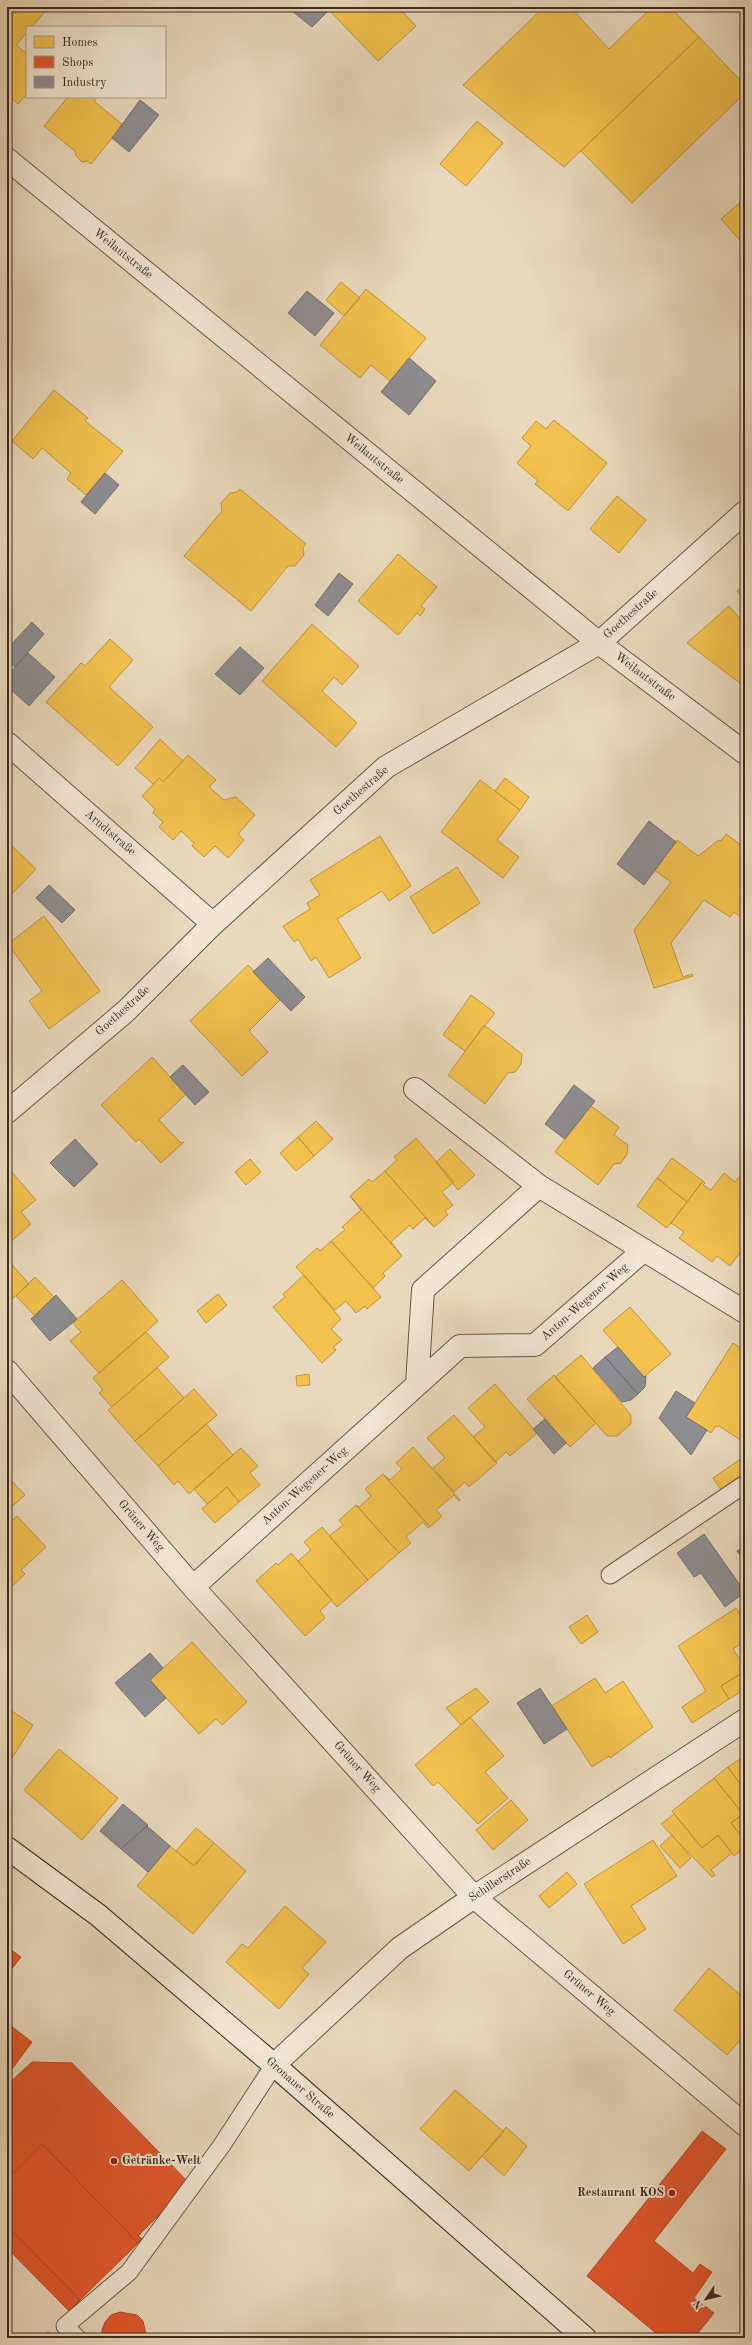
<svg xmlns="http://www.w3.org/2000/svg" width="752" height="2345" viewBox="0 0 752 2345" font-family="'Old Standard TT',serif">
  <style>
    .homes { fill: #f2c14e; stroke: #bd9440 }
    .shops { fill: #e4572e; stroke: #b34a2a }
    .industry { fill: #8d8d92; stroke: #766f70 }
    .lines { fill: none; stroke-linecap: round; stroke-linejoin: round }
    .service-casing { stroke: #6a5646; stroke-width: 19 }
    .minor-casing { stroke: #6a5646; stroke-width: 24 }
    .secondary-casing { stroke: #402a1f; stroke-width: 24 }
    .service { stroke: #f1e6d3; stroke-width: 17 }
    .minor { stroke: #f1e6d3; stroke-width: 22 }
    .secondary { stroke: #f1e6d3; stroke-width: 22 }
    .poi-dot { fill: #8f2418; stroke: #f1e6d3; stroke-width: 1.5 }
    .labels { text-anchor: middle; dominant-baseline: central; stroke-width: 4; stroke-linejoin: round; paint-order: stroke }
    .street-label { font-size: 12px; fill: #402a1f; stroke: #f1e6d3 }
    .poi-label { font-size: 12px; font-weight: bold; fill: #402a1f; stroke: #f1e6d3; text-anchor: start }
  </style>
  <rect width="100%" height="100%" fill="#e9d9bc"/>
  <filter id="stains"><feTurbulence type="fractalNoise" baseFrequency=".005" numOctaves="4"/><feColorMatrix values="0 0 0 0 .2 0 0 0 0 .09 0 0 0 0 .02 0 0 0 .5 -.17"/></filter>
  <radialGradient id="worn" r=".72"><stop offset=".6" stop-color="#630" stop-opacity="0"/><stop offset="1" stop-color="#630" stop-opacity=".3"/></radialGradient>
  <!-- homes -->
  <path class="homes" d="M7,7H43L46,10L32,27H27V32L16,45L27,54V94L18,104L7,94V26L11,21L7,17Z
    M326,7H398L416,26L378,61Z
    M544,7H570L609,49L652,7H670L699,37L564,167L463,85Z
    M699,37L745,85V93L632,203L581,151Z
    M68,97H95V102L123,125L91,164L87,161L82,162L76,156L75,151L44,126Z
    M477,121L503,143L466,186L440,164Z
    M745,198V246L721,219Z
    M341,282L360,298L344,316L326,300Z
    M366,289L426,338L390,381L371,365L360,378L320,345Z
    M54,390L88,418L85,421L123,451L86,495L67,479L71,473L42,448L33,459L12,441Z
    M554,420L607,463L568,511L535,484L538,481L517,463L531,446L522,438L536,421L546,429Z
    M240,489L306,544L303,548L304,555L295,566H288L251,611L184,556L222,511L221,503L230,493L237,492Z
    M617,496L646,520L619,553L590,529Z
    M398,554L437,587L421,606L425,609L420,616L417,613L398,635L358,601Z
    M745,585V600L737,591Z
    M729,606L745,624V687L687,643Z
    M312,624L359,666L342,685L334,677L322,691L357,723L336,747L262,681Z
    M110,639L133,660L109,687L153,727L118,766L46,702L81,663L85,666Z
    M160,739L183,761L163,782L159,778L153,784L135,768Z
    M188,755L216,780L209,787L224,800L236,797L255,815L238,834L244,840L228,858L215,846L204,857L192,846L194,843L181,831L173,840L159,827L163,822L153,813L155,809L142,796L159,778L163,782Z
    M505,778L529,797L520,810L495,791Z
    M480,780L520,810L497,840L519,857L503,878L441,832Z
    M726,834L745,848V920L734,912L730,917L704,900L671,943L683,977L692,974L693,976L654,988L634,930L671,882L654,870L677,840L698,856L719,840L721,841Z
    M380,836L411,886L389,901L382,891L337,919L361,958L329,978L316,957L311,961L298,939L294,942L283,926L310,909L307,903L320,895L310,880Z
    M7,841L36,869L7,899Z
    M457,867L480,903L433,934L410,897Z
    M44,916L100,991L49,1029L29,1001L42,991L8,944Z
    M248,965L254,971L253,972L280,1000L249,1031L268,1052L242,1076L190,1021Z
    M471,995L495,1013L465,1051L443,1035Z
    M484,1025L522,1054L521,1064L515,1072L508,1073L485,1104L448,1075Z
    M152,1057L186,1094L159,1120L181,1143L184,1142L161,1163L139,1139L136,1142L101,1105Z
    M590,1105L619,1127L614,1135L628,1145L627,1154L621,1163L614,1164L598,1185L555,1152Z
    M316,1121L333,1139L314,1156L298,1137Z
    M298,1137L314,1156L296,1171L280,1153Z
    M416,1138L454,1182L442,1192L453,1205L445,1211L448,1215L434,1227L385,1171L397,1160L394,1157Z
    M450,1149L475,1175L458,1190L436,1162Z
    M672,1158L703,1181L687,1202L657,1178Z
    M250,1159L261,1172L246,1185L235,1172Z
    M10,1170L36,1200L21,1212L31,1224L7,1245V1172Z
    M385,1171L434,1227L425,1218L413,1229L410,1225L391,1242L402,1256L350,1196L369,1179L372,1182Z
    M744,1171L745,1246L730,1266L717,1256L712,1262L679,1238L684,1232L671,1223L703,1181L705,1183L703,1185L711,1190L724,1173L735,1182Z
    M657,1178L687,1202L667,1228L637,1206Z
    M350,1196L402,1256L383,1273L385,1276L373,1288L331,1241L345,1230L342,1227L361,1210Z
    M331,1241L381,1297L367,1309L365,1306L356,1313L346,1301L335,1310L296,1267L317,1248L320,1251Z
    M7,1259L29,1284L12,1299L7,1293Z
    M304,1275L341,1319L331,1329L342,1340L333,1347L336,1350L322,1363L273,1307L285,1297L283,1294Z
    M35,1277L54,1297L35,1316L16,1296Z
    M122,1280L158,1321L99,1373L70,1341L81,1332L73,1323Z
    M218,1294L227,1305L206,1323L197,1311Z
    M630,1307L671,1354L644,1377L603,1330Z
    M146,1332L169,1357L112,1407L99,1393L103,1390L93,1378Z
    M733,1343L745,1351V1443L719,1426L715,1427L711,1433L686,1417Z
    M581,1355L631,1415V1424L617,1436H607L555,1377Z
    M157,1368L184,1398L135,1441L108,1410Z
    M309,1374L310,1385L297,1386L296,1376Z
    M554,1375L596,1423L570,1447L527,1399Z
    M495,1384L537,1433L510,1456L506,1452L495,1462L473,1437L485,1427L468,1408Z
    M194,1389L217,1415L158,1466L135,1441Z
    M454,1415L497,1463L469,1487L465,1482L454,1492L433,1468L445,1458L427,1438Z
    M206,1424L233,1455L189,1494L178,1481L174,1485L158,1466Z
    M413,1447L460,1500L459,1501L454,1495L436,1510L442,1516L430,1527L383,1474L390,1480L402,1469L396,1463Z
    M241,1448L258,1466L250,1473L260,1485L239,1502L227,1487L207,1504L194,1489Z
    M745,1456V1475L722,1491L713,1478Z
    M383,1474L430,1527L428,1528L423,1522L406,1537L411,1543L399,1553L356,1505L359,1507L371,1496L365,1489Z
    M7,1476L25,1495L7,1511Z
    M227,1487L239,1502L215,1523L202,1509Z
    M356,1505L399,1553L368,1580L329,1536L343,1525L339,1520Z
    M7,1515L12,1521L17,1516L46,1547L21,1570L25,1574L7,1591Z
    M322,1527L368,1580L337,1607L298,1561L311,1550L304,1542Z
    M291,1553L332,1600L320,1611L325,1618L305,1636L256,1581L276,1563L278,1565Z
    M736,1608L745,1622V1641L733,1649L745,1667V1671L721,1686L729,1699L692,1723L682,1707L706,1691L678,1646Z
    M587,1615L598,1632L581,1644L569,1627Z
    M192,1642L247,1702L222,1725L216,1719L199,1734L150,1680Z
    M745,1671V1689L729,1699L721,1686Z
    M595,1678L605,1693L623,1681L653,1727L610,1758L609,1756L592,1767L552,1706Z
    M476,1688L489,1702L461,1725L446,1708Z
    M7,1708L33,1725L7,1766Z
    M470,1717L504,1756L485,1772L508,1798L478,1824L438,1782L433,1786L415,1765Z
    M59,1749L118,1798L82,1840L24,1790Z
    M745,1756V1791L728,1767Z
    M728,1767L745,1791V1816L714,1778Z
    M714,1778L743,1814L731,1823L745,1840V1847L734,1856L718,1835L702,1848L672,1811Z
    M511,1800L528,1820L493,1850L476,1830Z
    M674,1814L702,1848L718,1835L732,1853L711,1870L715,1875L712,1877L661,1824Z
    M743,1814L745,1816V1840L731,1823Z
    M196,1828L214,1843L194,1866L176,1851Z
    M672,1835L691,1858L680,1868L660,1846Z
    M653,1840L677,1876L631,1906L646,1929L623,1944L584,1884Z
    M214,1843L246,1871L193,1934L137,1886L170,1846L194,1866Z
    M567,1872L577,1884L549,1908L539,1896Z
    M285,1906L326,1942L302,1968L309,1974L279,2009L226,1962L242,1944L248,1948Z
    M709,1968L745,1999V2035L727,2055L674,2010Z
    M455,2090L504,2132L469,2171L420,2129Z
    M506,2127L527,2146L504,2176L482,2156Z"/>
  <!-- shops -->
  <path class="shops" d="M7,1947L21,1957L7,1975Z
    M7,2023L32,2042L7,2076Z
    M32,2062L72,2063L190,2184L138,2236L142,2239L138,2243L42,2144L7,2179V2085Z
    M702,2131L726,2149L654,2241L693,2273L700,2264L712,2272L694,2298L714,2313L694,2338H662L587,2276Z
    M42,2144L138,2243L80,2300L7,2226V2179Z
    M7,2226L80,2300L69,2311L7,2248Z
    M120,2312L137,2315L143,2321L147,2338H102V2330L105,2322L111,2315Z
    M48,2332L53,2338H42Z"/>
  <!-- industry -->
  <path class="industry" d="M287,7H326L329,10L312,27Z
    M140,100L159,115L129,152L112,138Z
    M307,291L334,313L315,336L288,313Z
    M409,358L436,381L409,415L381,392Z
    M105,473L119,485L95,514L81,502Z
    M339,573L353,584L328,616L315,605Z
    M32,622L44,634L15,667L7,660V649Z
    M240,647L264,668L240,695L215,674Z
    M28,653L55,677L29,706L7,686V676Z
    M649,821L676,842L644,885L617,864Z
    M49,885L75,910L62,923L36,898Z
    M268,958L305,997L291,1011L253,972Z
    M183,1065L209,1092L195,1105L170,1077Z
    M574,1085L595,1101L565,1139L545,1124Z
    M75,1139L98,1164L74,1187L50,1163Z
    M56,1295L77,1319L50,1341L31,1319Z
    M618,1347L644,1377L646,1376L645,1387L638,1394L605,1357Z
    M605,1357L638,1394L631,1400L622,1402L593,1368Z
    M676,1391L695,1403L686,1417L707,1430L691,1455L659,1418Z
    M545,1419L566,1443L554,1454L533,1429Z
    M704,1534L745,1592L725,1607L701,1573L694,1577L677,1553Z
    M745,1546V1562L737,1551Z
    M150,1653L163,1668L150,1680L166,1698L145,1717L115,1683Z
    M540,1688L567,1729L544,1744L517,1703Z
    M123,1804L148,1825L121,1849L100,1831Z
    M147,1826L170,1846L148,1872L121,1849Z"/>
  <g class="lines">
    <defs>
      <path id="service" d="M610,1575L745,1484
        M77,2338L65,2326L129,2272L222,2145L274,2065"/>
      <path id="minor" d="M7,159L599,643L745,753
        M7,743L213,924
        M415,1089L539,1186L745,1312
        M7,1112L126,1011L213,924L386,767L599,643L745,512
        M7,1371L193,1587L474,1897L745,2125
        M417,1384L423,1290L539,1186
        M193,1587L460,1346L535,1345L644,1250
        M274,2065L400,1948L474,1897L745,1720"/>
      <path id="secondary" d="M7,1848L98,1915L274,2065L585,2338"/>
    </defs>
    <!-- service casing -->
    <use href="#service" class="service-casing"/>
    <!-- minor casing -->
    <use href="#minor" class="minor-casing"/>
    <!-- secondary casing -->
    <use href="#secondary" class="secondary-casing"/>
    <!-- service -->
    <use href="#service" class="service"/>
    <!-- minor -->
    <use href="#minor" class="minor"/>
    <!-- secondary -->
    <use href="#secondary" class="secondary"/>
  </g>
  <!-- markers -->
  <g class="poi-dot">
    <circle cx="114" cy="2161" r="4"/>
    <circle cx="672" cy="2193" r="4"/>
  </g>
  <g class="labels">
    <!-- street labels -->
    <g class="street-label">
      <text transform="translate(123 254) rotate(39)">Weilautstraße</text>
      <text transform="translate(374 459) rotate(39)">Weilautstraße</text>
      <text transform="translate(631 614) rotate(-42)">Goethestraße</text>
      <text transform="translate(645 677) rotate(37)">Weilautstraße</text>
      <text transform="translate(361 791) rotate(-41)">Goethestraße</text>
      <text transform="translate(110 833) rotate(41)">Arndtstraße</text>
      <text transform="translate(123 1011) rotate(-42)">Goethestraße</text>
      <text transform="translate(585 1302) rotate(-41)">Anton-Wegener-Weg</text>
      <text transform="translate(305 1486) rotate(-42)">Anton-Wegener-Weg</text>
      <text transform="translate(141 1526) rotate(49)">Grüner Weg</text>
      <text transform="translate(357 1767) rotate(48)">Grüner Weg</text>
      <text transform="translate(500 1880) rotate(-33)">Schillerstraße</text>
      <text transform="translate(589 1993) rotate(40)">Grüner Weg</text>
      <text transform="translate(300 2088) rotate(41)">Gronauer Straße</text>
    </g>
    <!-- poi labels -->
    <g class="poi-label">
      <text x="122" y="2161">Getränke-Welt</text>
      <text x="664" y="2193" text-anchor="end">Restaurant KOS</text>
    </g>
  </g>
  <!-- margin -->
  <rect width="752" height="2345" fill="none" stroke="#e9d9bc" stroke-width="24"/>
  <rect x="8" y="8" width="736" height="2329" fill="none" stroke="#402a1f" stroke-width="2"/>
  <rect x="12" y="12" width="728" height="2321" fill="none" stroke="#402a1f"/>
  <!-- legend -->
  <rect x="26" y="26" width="140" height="72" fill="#f1e6d3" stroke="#aa9b8b"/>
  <rect x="34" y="36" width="20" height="12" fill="#f2c14e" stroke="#aa9b8b"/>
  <text x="62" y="46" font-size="12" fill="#402a1f">Homes</text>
  <rect x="34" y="56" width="20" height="12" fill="#e4572e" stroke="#aa9b8b"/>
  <text x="62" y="66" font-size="12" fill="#402a1f">Shops</text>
  <rect x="34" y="76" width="20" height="12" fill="#8d8d92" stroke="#aa9b8b"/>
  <text x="62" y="86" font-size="12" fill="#402a1f">Industry</text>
  <!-- north arrow -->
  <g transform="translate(706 2299) rotate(235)" stroke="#f1e6d3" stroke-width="3" paint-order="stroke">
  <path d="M0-3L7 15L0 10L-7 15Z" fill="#402a1f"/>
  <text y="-6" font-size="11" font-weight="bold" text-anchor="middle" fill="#402a1f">N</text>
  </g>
  <rect width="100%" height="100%" filter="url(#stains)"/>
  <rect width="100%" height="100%" fill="url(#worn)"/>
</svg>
